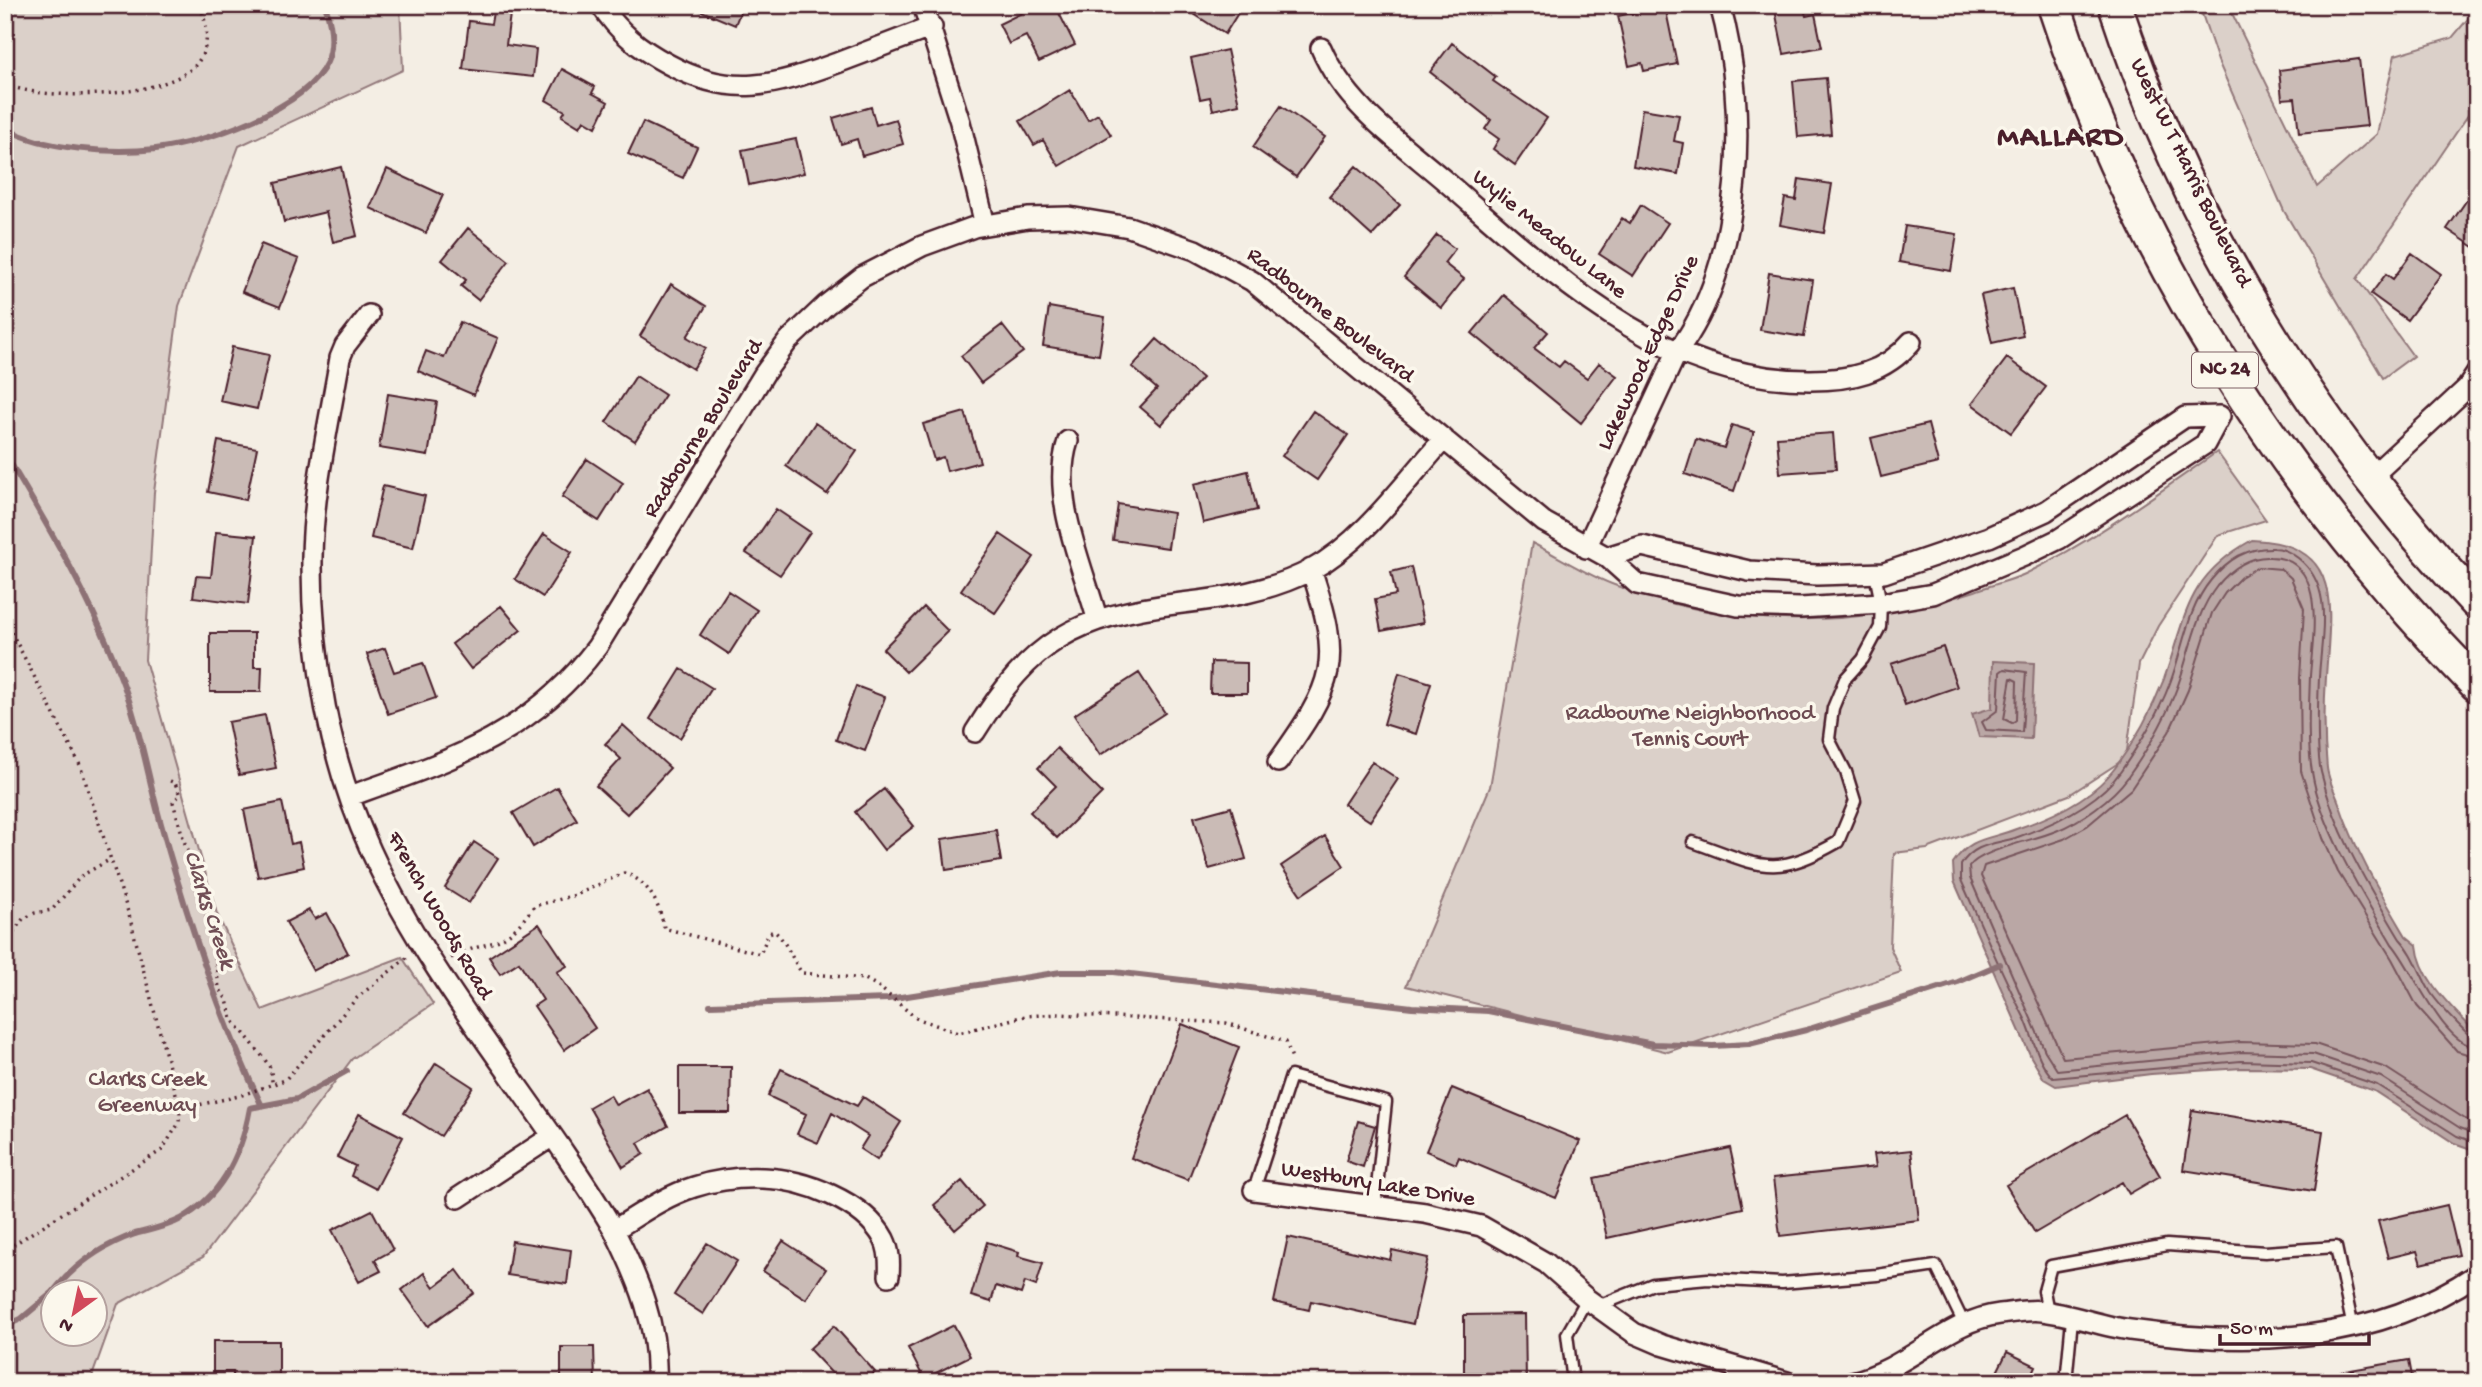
<svg xmlns="http://www.w3.org/2000/svg" width="2482" height="1387" viewBox="0 0 2482 1387" font-family="'Gochi Hand',sans-serif">
  <style>
    .green { fill: #dbd0c9; stroke: #92787a; stroke-width: 2; fill-rule: evenodd }
    .water { fill: #baa7a5; stroke: #8d7174; stroke-width: 2 }
    .lines { fill: none; stroke-linecap: round; stroke-linejoin: round }
    .shore { stroke: #77555c; stroke-width: 2 }
    .stream { stroke: #8d7174; stroke-width: 6 }
    .building { fill: #cabbb6; stroke: #4a1f2b; stroke-width: 2 }
    .service-casing { stroke: #4a1f2b; stroke-width: 15 }
    .minor-casing { stroke: #4a1f2b; stroke-width: 24 }
    .primary-casing { stroke: #4a1f2b; stroke-width: 37 }
    .path { stroke: #4a1f2b; stroke-width: 3.5; stroke-dasharray: 2 5; stroke-linecap: butt }
    .service { stroke: #fbf7ec; stroke-width: 10 }
    .minor { stroke: #fbf7ec; stroke-width: 19 }
    .primary { stroke: #fbf7ec; stroke-width: 32 }
    .labels { text-anchor: middle; dominant-baseline: central; stroke-width: 7; stroke-linejoin: round; paint-order: stroke }
    .shield { fill: #fbf7ec; stroke: #7f6065; stroke-width: 2 }
    .shield-label { font-size: 21px; font-weight: bold; fill: #4a1f2b }
    .street-label { font-size: 23px; fill: #4a1f2b; stroke: #fbf7ec }
    .park-label { font-size: 23px; fill: #6e4b52; stroke: #fbf7ec }
    .water-label { font-size: 24px; font-style: italic; fill: #714f56; stroke: #fbf7ec }
    .district-label { font-size: 30px; font-weight: bold; letter-spacing: 2px; fill: #4a1f2b; stroke: #fbf7ec }
  </style>
  <rect width="100%" height="100%" fill="#f4eee4"/>
  <filter id="ink" filterUnits="userSpaceOnUse"><feTurbulence type="fractalNoise" baseFrequency=".0143" numOctaves="2"/><feDisplacementMap in="SourceGraphic" scale="14" xChannelSelector="R" yChannelSelector="G"/><feConvolveMatrix kernelMatrix="1 2 1 2 8 2 1 2 1" color-interpolation-filters="sRGB"/></filter>
  <g filter="url(#ink)">
    <!-- green -->
    <path class="green" d="M5,5H400L403,70L239,146L179,306L154,492L145,660L217,914L262,1010L402,957L433,1004L352,1059L203,1257L118,1304L90,1382H5ZM94,1292V1334H52V1292Z
      M2199,5H2228L2317,187L2377,134L2395,55L2452,38L2477,8V102L2357,279L2413,356L2383,378L2284,211L2218,61Z
      M2217,452L2266,520L2218,535L2158,626L2139,664L2126,758L2069,795L1927,849L1894,853L1890,947L1901,972L1668,1052L1406,986L1490,787L1532,543C1560,557 1588,576 1617,586C1733,630 1859,629 1975,591C1991,585 2010,581 2025,574C2094,540 2155,495 2217,452Z"/>
    <!-- water -->
    <path class="water" d="M2252,540C2345,543 2330,609 2326,677C2324,706 2324,739 2327,768C2328,779 2335,792 2339,803C2355,851 2380,892 2406,936L2417,945C2420,980 2454,1009 2477,1034V1151L2454,1143L2374,1091L2310,1069L2242,1068L2151,1074L2056,1086L2044,1079L2031,1057L1954,881L1953,863C1971,836 1989,840 2016,829C2052,817 2092,799 2115,768C2135,741 2152,710 2164,679C2187,614 2186,577 2252,540Z
      M1993,661L2034,663L2031,739L1979,737L1972,714L1992,708Z"/>
    <g class="lines">
      <!-- shore -->
      <path class="shore" d="M2004,669L2026,672L2022,732L1986,730L1982,722L1998,710L2000,672Z
        M2011,678L2017,681L2016,720L2012,723L2004,719Z
        M2477,1038L2469,1035C2456,1022 2441,1008 2431,993C2420,975 2414,953 2400,939C2369,887 2335,833 2321,772C2316,750 2318,701 2319,677C2321,636 2335,587 2298,558C2290,552 2283,548 2274,548C2247,547 2228,559 2211,580C2187,609 2183,649 2170,683C2158,715 2140,743 2121,771C2098,804 2052,825 2015,838C1994,844 1973,844 1961,865V880C1982,927 2002,974 2025,1019C2034,1039 2037,1061 2053,1078L2241,1061L2311,1063L2377,1085L2457,1136L2477,1143
        M2477,1047C2442,1045 2412,966 2392,944C2363,895 2321,829 2312,772C2307,743 2309,706 2310,676C2312,641 2329,558 2270,557C2248,556 2231,569 2217,586C2195,614 2190,652 2178,685C2166,718 2148,749 2128,777C2112,799 2081,821 2056,831C2035,840 1980,850 1969,867L1970,878L2045,1051L2057,1070L2240,1052L2313,1054L2381,1077L2460,1128L2477,1134
        M2477,1057L2457,1051L2417,1006L2392,959L2338,872L2323,838L2301,771L2300,678L2304,609L2291,578L2281,569L2258,567L2241,577L2225,593L2212,613L2188,690L2169,732L2131,789L2087,826L2064,839L1984,866L1981,876L2063,1058L2240,1042L2315,1044L2386,1068L2465,1119L2477,1123"/>
      <!-- stream -->
      <path class="stream" d="M5,128C44,150 112,154 156,149C204,143 306,109 327,62C335,44 331,23 325,5
        M5,454C50,529 94,603 124,686C141,731 148,778 161,824C187,917 219,1017 261,1104
        M710,1005L888,999L1061,972H1114L1412,1007L1488,1011L1653,1044L1713,1046L1749,1044L1806,1030L1958,982L2000,964
        M53,1292C75,1264 101,1246 135,1234C150,1230 168,1226 181,1219C223,1195 242,1153 250,1108L297,1099L347,1071
        M5,1326L21,1319L52,1293"/>
    </g>
    <!-- building -->
    <path class="building" d="M687,5H743L735,25Z
      M1038,5H1055L1075,45L1039,62L1026,36L1009,44L999,24Z
      M1180,5H1243L1225,34Z
      M1774,5H1803L1806,16L1815,14L1822,47L1784,54Z
      M1665,6L1677,64L1644,71L1642,63L1629,66L1618,16Z
      M493,12L510,14L506,45L536,49L533,77L463,69L469,21L491,24Z
      M1452,43L1496,77L1493,81L1547,118L1515,165L1493,149L1499,139L1485,129L1491,120L1430,72Z
      M1227,50L1239,104L1213,110L1210,97L1200,99L1191,58Z
      M2359,59L2367,126L2299,133L2295,98L2282,99L2279,70Z
      M562,69L595,87L592,93L608,102L596,127L584,120L580,127L562,116L565,111L546,100Z
      M1826,78L1831,134L1798,137L1793,81Z
      M1070,90L1088,120L1098,114L1111,135L1059,166L1043,140L1034,145L1020,121Z
      M1281,106L1325,137L1296,177L1253,147Z
      M871,107L876,125L896,119L903,144L862,156L857,139L841,144L833,118Z
      M1642,109L1679,115L1674,141L1683,143L1678,174L1633,166Z
      M643,122L697,147L683,178L628,154Z
      M796,139L804,173L749,185L742,150Z
      M1356,166L1400,205L1372,236L1329,197Z
      M341,167L357,236L333,242L326,212L284,222L275,183Z
      M387,169L443,195L426,233L370,208Z
      M1799,179L1832,184L1824,233L1780,225L1785,198L1796,200Z
      M2477,185V249L2447,229Z
      M1641,205L1668,223L1633,276L1599,254L1622,218L1630,223Z
      M1905,226L1957,234L1951,271L1899,262Z
      M468,228L509,261L478,300L461,286L466,280L442,260Z
      M1437,235L1455,249L1444,263L1464,279L1441,308L1404,277Z
      M261,244L299,259L280,307L242,292Z
      M2412,253L2441,274L2407,320L2371,294L2386,274L2393,279Z
      M1769,273L1813,280L1804,337L1760,330Z
      M671,284L706,306L687,337L706,348L693,369L640,336Z
      M2013,288L2023,336L1992,343L1981,295Z
      M1504,295L1548,332L1534,348L1559,367L1564,361L1587,378L1599,363L1617,376L1581,423L1472,333Z
      M1049,307L1105,317L1099,355L1043,346Z
      M460,322L498,338L474,395L418,371L426,351L444,358Z
      M1002,325L1023,352L981,383L961,356Z
      M1157,339L1202,378L1161,425L1140,407L1157,389L1132,367Z
      M232,347L269,355L257,409L220,401Z
      M2007,358L2046,387L2011,433L1972,404Z
      M636,376L665,395L635,441L606,422Z
      M388,394L437,402L428,456L379,448Z
      M1313,411L1348,435L1317,480L1282,456Z
      M965,412L980,462L947,471L943,457L934,460L923,424Z
      M815,423L857,451L827,494L786,466Z
      M1928,424L1938,463L1881,477L1871,438Z
      M1732,425L1754,432L1734,491L1685,474L1696,439L1724,448Z
      M1833,433L1836,469L1780,473L1777,437Z
      M218,441L257,448L246,500L208,492Z
      M587,459L623,483L599,521L562,497Z
      M1248,471L1257,510L1203,523L1194,484Z
      M383,486L425,496L413,548L371,538Z
      M1118,504L1173,513L1168,548L1113,540Z
      M776,509L810,532L780,575L746,553Z
      M216,532L256,536L248,604L193,597L196,576L211,577Z
      M544,534L572,552L543,597L515,579Z
      M1000,534L1034,557L995,613L961,590Z
      M1411,567L1423,623L1381,631L1375,599L1396,595L1391,572Z
      M728,591L757,610L729,654L700,635Z
      M501,606L521,630L471,669L452,644Z
      M924,607L948,631L906,672L883,649Z
      M210,633H254V667H262L261,692H210Z
      M1943,647L1957,687L1905,705L1891,664Z
      M385,648L394,672L423,663L436,698L388,714L367,654Z
      M1211,662L1247,663V693H1210Z
      M681,669L712,688L680,738L650,719Z
      M1139,673L1165,713L1100,755L1074,715Z
      M1399,673L1431,683L1416,734L1384,724Z
      M856,686L885,697L865,751L836,740Z
      M265,715L276,768L239,775L228,722Z
      M623,725L670,768L627,814L596,786L621,759L605,744Z
      M1057,748L1102,793L1057,838L1030,812L1056,786L1038,768Z
      M1372,762L1398,779L1370,821L1344,804Z
      M557,787L577,820L533,847L513,813Z
      M884,789L914,826L884,850L855,812Z
      M282,802L291,844L299,842L304,867L258,877L244,810Z
      M1231,807L1246,859L1209,869L1194,817Z
      M996,830L1001,861L946,870L942,839Z
      M1325,836L1344,866L1301,895L1281,866Z
      M474,842L498,858L469,903L445,888Z
      M309,910L315,919L327,913L348,953L313,971L286,922Z
      M539,924L567,966L557,972L595,1028L564,1050L534,1006L543,1000L519,962L500,974L489,957Z
      M1182,1024L1239,1047L1188,1180L1131,1158Z
      M436,1063L473,1087L441,1136L404,1113Z
      M679,1067H731L730,1113H679Z
      M781,1069L857,1106L863,1097L901,1122L877,1160L860,1149L868,1136L832,1113L818,1143L797,1134L806,1114L768,1096Z
      M647,1088L668,1126L638,1143L644,1154L623,1167L589,1107L610,1095L616,1105Z
      M1452,1088L1580,1141L1556,1198L1459,1157L1456,1164L1426,1151Z
      M2192,1110L2323,1131L2314,1191L2183,1170Z
      M359,1114L403,1137L376,1189L351,1176L355,1166L337,1157Z
      M2125,1115L2160,1176L2129,1194L2122,1182L2035,1233L2006,1185Z
      M1358,1121L1375,1126L1363,1167L1346,1161Z
      M1730,1148L1743,1208L1607,1238L1594,1178Z
      M1911,1150L1919,1220L1780,1236L1773,1178L1876,1167L1874,1154Z
      M962,1181L983,1206L955,1230L934,1205Z
      M2447,1205L2459,1255L2421,1264L2417,1251L2388,1258L2378,1221Z
      M372,1210L393,1250L375,1260L381,1271L359,1282L332,1230Z
      M1288,1237L1390,1260L1392,1250L1428,1258L1413,1324L1311,1301L1309,1310L1274,1302Z
      M512,1241L571,1250L567,1284L507,1275Z
      M783,1241L826,1269L806,1299L763,1271Z
      M987,1242L1019,1252L1018,1256L1043,1263L1036,1286L1025,1282L1021,1294L996,1286L991,1302L971,1296Z
      M707,1243L737,1261L703,1314L674,1295Z
      M457,1270L474,1293L428,1326L402,1290L424,1273L434,1287Z
      M1525,1314L1526,1382H1464V1315Z
      M954,1325L970,1356L924,1379L908,1348Z
      M834,1326L875,1372L865,1382H840L809,1349Z
      M213,1341H279V1382H233V1372H213Z
      M561,1347H594L595,1382H561Z
      M2007,1352L2036,1366L2029,1382H1992Z
      M2409,1360L2413,1382H2334L2333,1373Z"/>
    <g class="lines">
      <defs>
        <path id="service" d="M1693,842C1759,865 1772,880 1838,842L1855,801L1846,772L1829,739L1833,708L1845,679L1863,659L1880,627L1881,603L1875,574
          M1254,1190L1291,1076L1386,1102L1375,1206
          M1598,1306L1653,1284L1708,1279L1782,1283L1877,1275L1936,1266L1964,1324
          M2048,1312L2044,1291L2051,1266L2167,1245L2265,1252L2336,1247L2353,1328
          M1573,1382L1567,1334L1587,1299
          M1732,1382L1736,1367
          M2066,1382L2072,1319"/>
        <path id="minor" d="M601,5C619,33 640,49 668,64C732,99 773,86 837,63C868,51 900,39 932,27
          M923,5L960,122L985,225
          M1321,48C1346,107 1404,145 1451,186C1556,277 1663,381 1811,380C1850,380 1885,373 1911,342
          M369,315L345,346L340,358C329,424 313,491 312,557C311,657 329,760 371,851C434,988 537,1101 614,1230C638,1278 659,1327 656,1382
          M1068,441C1050,496 1082,564 1097,618
          M2370,478L2467,388L2477,373
          M1586,548L1677,352C1744,265 1749,108 1720,5
          M975,732C1032,640 1075,616 1182,603C1226,598 1271,591 1311,570C1364,541 1404,483 1444,439
          M1278,762C1335,682 1343,664 1311,569
          M350,796C449,761 531,735 597,647L764,374L788,341L826,305L862,277L922,246L974,227L1028,218L1069,217L1129,227L1195,250L1252,281L1544,522L1607,557L1637,584L1738,606L1800,608L1881,603L1933,594L2024,556L2059,539L2205,444L2220,416L2185,417L2046,511L1989,537L1884,573L1817,575L1749,571L1642,546L1607,557
          M1254,1190L1425,1213L1481,1226L1546,1263L1587,1299L1634,1333L1662,1345L1787,1382
          M458,1198L551,1137
          M614,1230C640,1214 665,1196 694,1187C716,1180 740,1177 763,1178C804,1179 864,1202 884,1239C890,1251 890,1263 889,1276
          M1852,1382C1909,1369 1947,1320 2000,1314C2013,1313 2029,1309 2042,1311C2071,1314 2100,1326 2130,1330C2249,1347 2375,1344 2477,1274"/>
        <path id="primary" d="M2054,5C2138,263 2289,492 2477,685
          M2115,5C2188,226 2317,434 2477,603"/>
      </defs>
      <!-- service casing -->
      <use href="#service" class="service-casing"/>
      <!-- minor casing -->
      <use href="#minor" class="minor-casing"/>
      <!-- primary casing -->
      <use href="#primary" class="primary-casing"/>
      <!-- path -->
      <path class="path" d="M5,84C43,102 171,99 198,62C211,43 207,25 200,5
        M5,620L80,765L129,915L180,1109L179,1123L162,1150L5,1250
        M170,781L175,783L180,795L173,802L184,841L195,866L197,889L212,935L219,988L227,1000L232,1020C235,1022 269,1063 270,1068C272,1074 271,1079 273,1085
        M5,943L23,919L35,913L52,910L81,876L111,859
        M451,958C494,936 500,953 534,906L576,895L624,873C648,880 660,905 664,928L760,954L769,933L774,931C786,940 792,960 802,973L865,979L878,986L916,1018L958,1033L1025,1016L1059,1014L1226,1023L1286,1042L1293,1061
        M180,1109L239,1096L285,1080L357,998L409,956"/>
      <!-- service -->
      <use href="#service" class="service"/>
      <!-- minor -->
      <use href="#minor" class="minor"/>
      <!-- primary -->
      <use href="#primary" class="primary"/>
    </g>
  </g>
  <g class="labels">
    <!-- shield labels -->
    <rect class="shield" x="2192" y="352.5" width="66" height="35" rx="5"/>
    <g class="shield-label">
      <text x="2225" y="370">NC 24</text>
    </g>
    <!-- street labels -->
    <g class="street-label">
      <text transform="translate(2190 173) rotate(64)">West W T Harris Boulevard</text>
      <text transform="translate(1549 235) rotate(39)">Wylie Meadow Lane</text>
      <text transform="translate(1330 316) rotate(38)">Radbourne Boulevard</text>
      <text transform="translate(1649 353) rotate(-65)">Lakewood Edge Drive</text>
      <text transform="translate(704 429) rotate(-58)">Radbourne Boulevard</text>
      <text transform="translate(439 916) rotate(60)">French Woods Road</text>
      <text transform="translate(1378 1185) rotate(9)">Westbury Lake Drive</text>
    </g>
    <!-- park labels -->
    <g class="park-label">
      <text x="1690" y="714">Radbourne Neighborhood<tspan x="1690" dy="26">Tennis Court</tspan></text>
      <text x="147" y="1080">Clarks Creek<tspan x="147" dy="26">Greenway</tspan></text>
    </g>
    <!-- water labels -->
    <g class="water-label">
      <text transform="translate(208 910) rotate(72)">Clarks Creek</text>
    </g>
    <!-- district labels -->
    <g class="district-label">
      <text x="2061" y="139">MALLARD</text>
    </g>
  </g>
  <!-- margin -->
  <rect width="2482" height="1387" fill="none" stroke="#fbf7ec" stroke-width="28"/>
  <rect x="14" y="14" width="2454" height="1359" fill="none" stroke="#4a1f2b" stroke-width="2.5" filter="url(#ink)"/>
  <!-- north arrow -->
  <g transform="translate(74 1313) rotate(213)"><circle r="33" fill="#fbf7ec" stroke="#b4a19f" stroke-width="2"/>
  <path d="M0-5L12 26L0 18L-12 26Z" fill="#d1495b"/>
  <text y="-10" font-size="19" font-weight="bold" text-anchor="middle" fill="#4a1f2b">N</text>
  </g>
  <!-- scale -->
  <path d="M2220 1334v10h149v-10" fill="none" stroke="#4a1f2b" stroke-width="3.5"/>
  <text x="2230" y="1334" font-size="21" fill="#4a1f2b" stroke="#fbf7ec" stroke-width="5" paint-order="stroke">50 m</text>
</svg>
